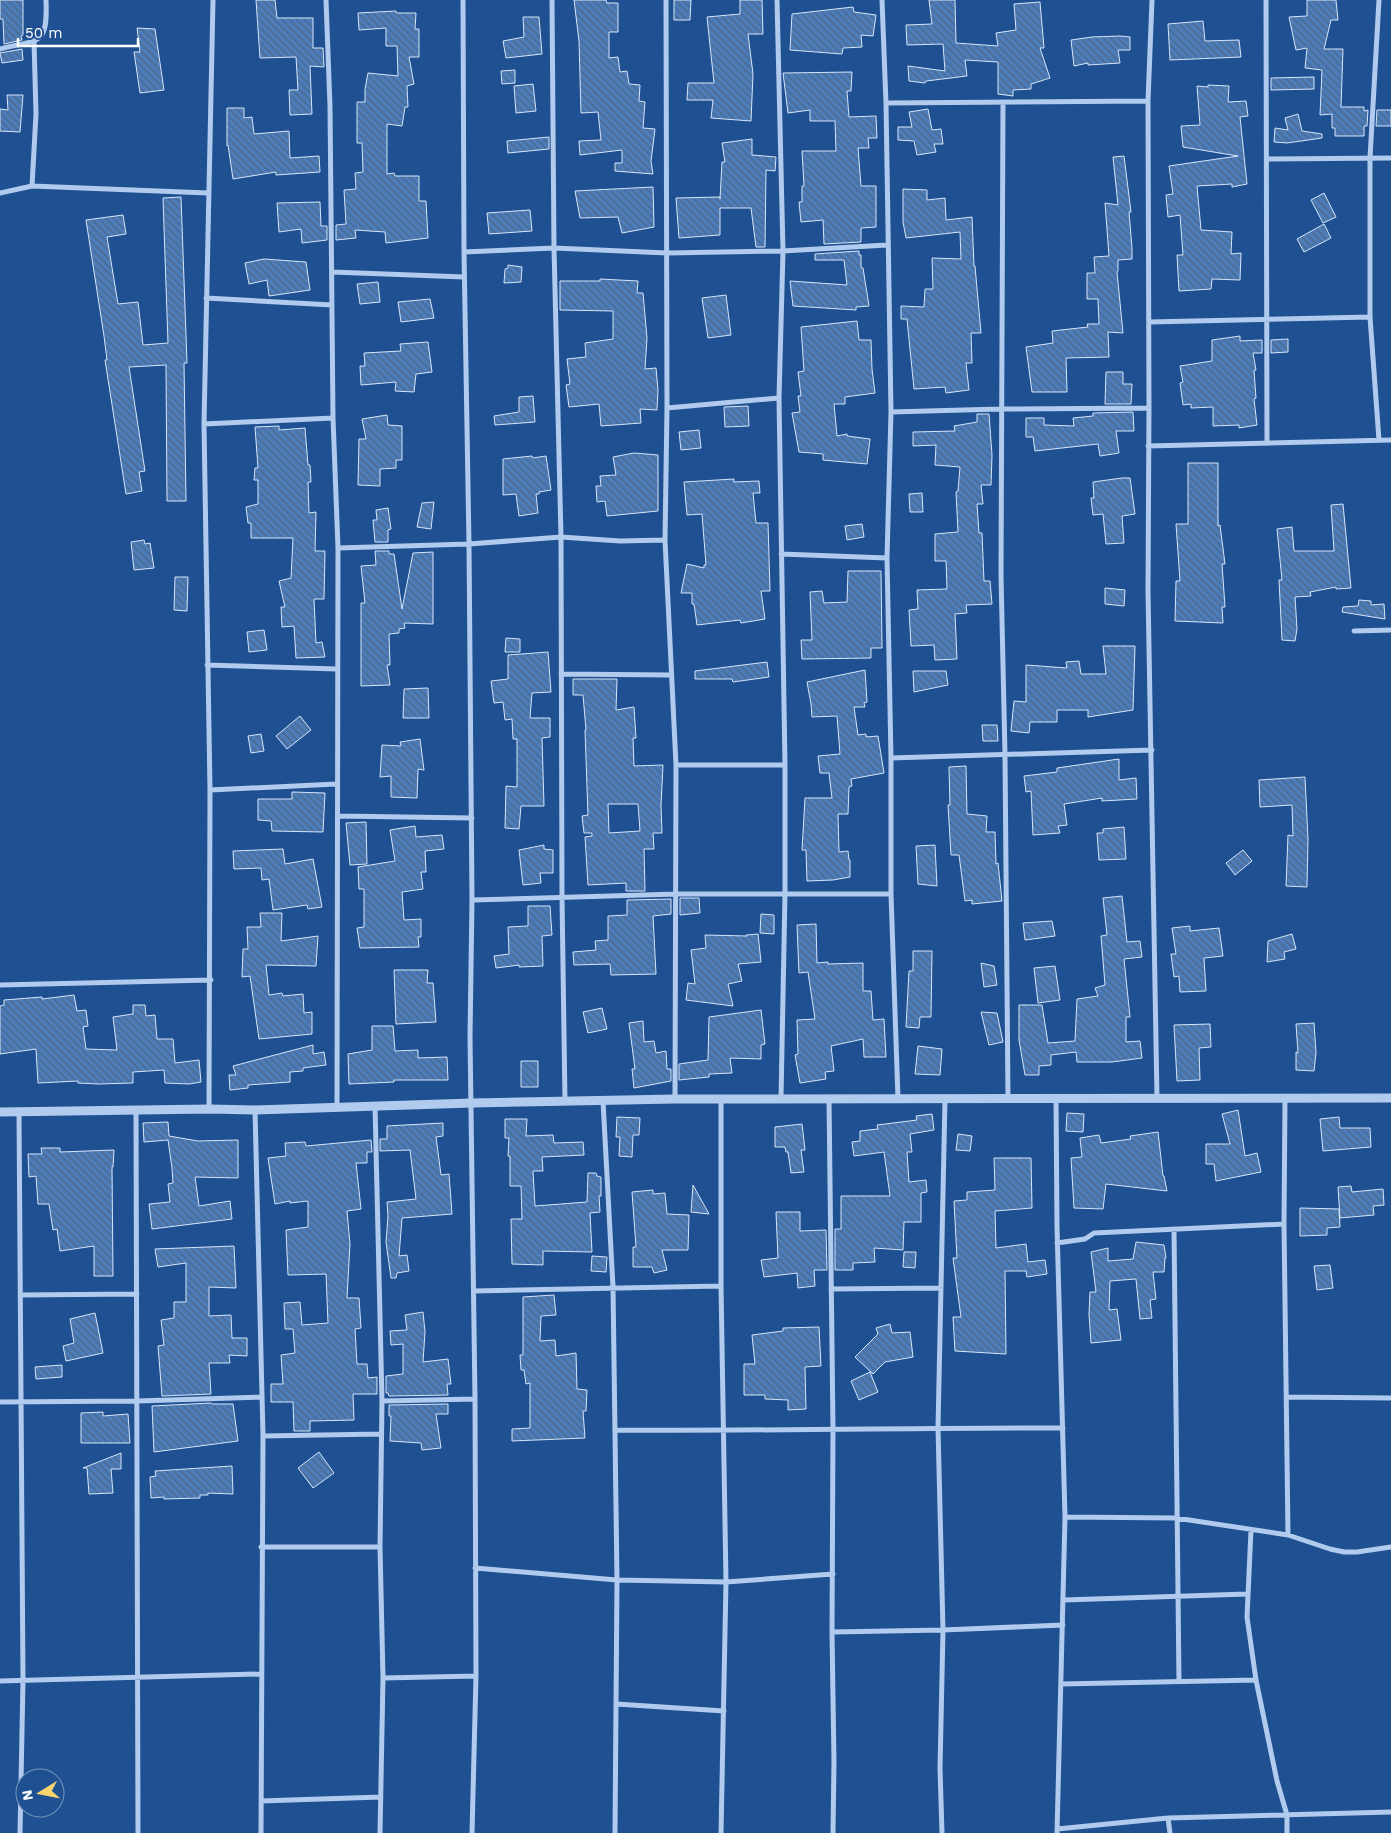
<svg xmlns="http://www.w3.org/2000/svg" width="1391" height="1833" viewBox="0 0 1391 1833" font-family="'Work Sans',sans-serif">
  <style>
    .building { fill: url(#building-back-hatch); stroke: #d6e6fa; fill-rule: evenodd }
    .lines { fill: none; stroke-linecap: round; stroke-linejoin: round }
    .minor { stroke: #b0cbed; stroke-width: 5 }
    .tertiary { stroke: #b0cbed; stroke-width: 9 }
  </style>
  <defs>
    <pattern id="building-back-hatch" width="6" height="6" patternUnits="userSpaceOnUse" patternTransform="scale(1.25)"><rect width="6" height="6" fill="#4c7cb9"/><path d="M-1 5l2 2M0 0l6 6M5-1l2 2" fill="none" stroke="#4c6688"/></pattern>
  </defs>
  <rect width="100%" height="100%" fill="#1f5091"/>
  <!-- building -->
  <path class="building" d="M0,0H23V35L21,36L22,40L4,44L3,19H0Z
    M256,0H275L277,18H313V48H323L324,67L310,66L312,114L290,115L289,90H298L296,57L260,58Z
    M574,0H606L607,3H618V32H609V58L618,57L620,72L627,71L629,84L640,85L639,101L645,102L643,128L655,129L651,161L653,174L615,171V163H622V150L580,155L579,141L601,140L598,112L581,113L579,41Z
    M674,0H691L690,20H674Z
    M740,0H762L763,34H748L753,74L751,121L711,118L713,100H687L688,83H714L707,17L740,14Z
    M929,0H955L956,43L998,46L996,33L1016,30L1014,4L1040,2L1044,48H1040L1050,78L1031,84V89L1013,90V96L998,94V62L965,60L967,76L926,81L925,83L909,81L908,66L945,71L943,44L907,45L906,25L932,24Z
    M1307,0H1336L1338,20H1331L1324,49H1343L1341,107H1364V111L1368,110L1367,126H1364V136H1335V128H1332V114L1320,115L1322,70L1305,68L1307,48L1296,50L1289,17L1307,16Z
    M853,7L854,12L876,15L873,36L861,35L862,47L843,48L842,54L790,50L792,14Z
    M396,11V13H416L415,29H419V57H409L414,84L407,86L408,107H405L402,126L387,124V174L394,173L395,176H419V201H426L428,238L386,243L385,232L355,230L356,238L336,240V225L346,224L344,190L356,189L355,173L363,172L362,143H357V102H365V89L368,73L398,76L397,46H386V28L359,30L358,13Z
    M523,17H539L542,54L506,58L503,41L524,37Z
    M1203,21L1205,41L1239,40L1241,57L1170,60L1168,24Z
    M137,28L155,29L164,90L140,93L134,52H140Z
    M1120,36L1130,37V50H1118L1120,63L1088,65V63L1074,66L1071,40L1092,37Z
    M22,49L23,60L2,63L0,53Z
    M515,70V83L502,84L501,71Z
    M852,72L851,91H847L849,117L876,116L877,138H868L869,148H858L861,186H876V227L861,228V242L824,244L823,220L801,222L799,202H802V186H804L802,151H836L835,121H810V110L788,113L783,73Z
    M1314,77V89L1271,90V78Z
    M533,84L536,111L516,113L514,86Z
    M1208,85L1229,86L1228,102L1246,101L1248,116L1240,117L1247,184L1232,187V184L1197,186L1201,230L1232,232L1231,254L1241,253L1240,280L1212,279L1211,289L1179,291L1177,255H1183L1180,215L1168,217L1166,195L1173,194L1169,166L1238,156L1183,147L1181,126L1200,125L1197,86L1208,87Z
    M7,95H23L20,132L0,131V109L8,110Z
    M227,108H244V118L252,117L254,134L289,131L290,158L319,156L320,172L276,175V172L233,179L228,145L227,146Z
    M928,109L932,130L941,129L943,144H934L936,152L917,155L914,141L898,140V127H912L909,112Z
    M1377,110H1391V126H1376Z
    M1298,114L1302,131L1322,134V138L1287,143L1274,142L1275,128L1288,130L1285,118Z
    M549,137V149L508,153L507,141Z
    M752,139V155L776,157L775,171L766,170L765,247H756L751,208H720V235L679,238L676,198L720,197V199L722,162H725L722,143Z
    M1124,156L1131,212H1129L1132,248V259L1118,260V271L1117,272L1123,333L1108,332L1109,357L1066,358L1067,392H1032L1026,347L1053,343L1052,331L1088,327L1087,324H1099L1098,299H1087V273H1095L1094,257L1109,256L1105,203L1118,205L1113,157Z
    M653,187L654,227L622,233L618,217L580,218L575,191Z
    M903,189L927,190V200L945,198L946,220L972,217L974,266H975L981,333H971L972,363H966L969,390L946,393L945,387L914,389L907,319H901V306L924,307L925,289H933L932,258L961,259L960,232L906,238L903,222Z
    M1324,193L1336,217L1323,223L1311,200Z
    M181,197L187,363H184L186,501H167L166,365L129,367L145,471L139,472L142,491L126,494L105,360H107L104,336L86,220L123,215L126,234L107,237L118,304L138,302L143,345L168,343L163,198Z
    M320,202L321,226H327V240L302,243L301,229L279,232L277,203Z
    M530,210L532,231L489,234L487,213Z
    M1324,224L1331,238L1304,252L1297,239Z
    M859,251V255H861V268H863L869,306L856,307V310L793,306L790,281L847,285L844,260H815V254Z
    M264,259L306,262L310,290L269,296L267,280L249,284L245,263Z
    M508,265L522,267L521,282L504,283L505,269L508,268Z
    M600,279L638,281L637,293H643L647,338L645,369L656,368L658,390L657,410L640,409L641,423L601,426L599,404L569,407L566,385L570,384L567,359L586,357L585,343L613,339V311L560,310V281H600Z
    M378,282L380,302L360,304L357,284Z
    M726,295L731,335L708,338L702,298Z
    M430,299L434,318L401,322L398,302Z
    M857,321L859,340H871L872,369L875,393L845,397V404H834L837,436L847,434V436L870,439L867,464L823,460V454L799,452L792,413L800,412L798,396H801L798,372L804,371L801,327Z
    M1240,336V341L1262,340V353H1253L1256,370H1254L1256,398L1254,399L1257,425L1239,428V425L1213,426V407L1191,408V404L1183,405L1180,383L1183,382L1180,366L1212,361V340Z
    M1288,339V352L1271,353V340Z
    M428,342L432,372L416,374L414,392L395,391L396,382L361,385L360,366H365L364,353L401,351L400,344Z
    M1106,372H1123V384H1132L1131,404H1105Z
    M533,396L535,422L495,425L494,416L519,412V397Z
    M748,406L749,426L725,427L724,407Z
    M1133,412L1134,431H1116L1119,453L1100,456L1098,444L1035,451L1033,437H1026V418H1044V425L1074,426L1073,418L1093,416V413Z
    M977,414H989L992,455L991,485H981L983,504H977L979,533H982L984,581H990L992,604L966,605L967,613L955,614L957,659L935,660L934,645L911,646L909,610L918,609L917,590L947,589L946,561H935V534L958,532L956,492L958,491L960,467L935,465L936,445L913,446V432L955,431L954,426L977,422Z
    M387,415L388,425L402,426V460H396V468L380,469V486L358,485L359,439H366L362,419Z
    M279,426V430L305,428L308,465H310L311,482H308L309,513L316,512L315,551H325L324,599H314L316,643L322,642L325,657L296,658L294,626L282,627L281,607H285L279,581L291,578L293,538H251V523H248L246,507L258,504V480H254L255,468H258L255,427Z
    M699,430L701,448L681,450L679,432Z
    M634,453L658,455V511L607,516L605,501L597,502L596,486H601L600,476L616,475L613,457Z
    M532,456L533,458L546,456L551,490L539,492V494H536L538,513L519,516L516,494L503,495V459Z
    M1188,463H1218V526L1220,525L1225,564H1222L1225,607H1222L1223,623L1175,621L1176,581H1180L1176,524H1188Z
    M1122,478H1130L1135,514L1122,516L1124,543L1106,544L1103,514L1093,515L1091,498H1094L1093,482Z
    M734,479V482L759,481L760,493H753L756,523H768L770,591H761L765,619L741,623L740,620L697,625L694,604H692V593H681L687,564L704,568V565H706L702,514L687,515L684,482Z
    M922,493L923,512H910L909,494Z
    M434,502L431,529L417,527L422,503Z
    M1343,504L1351,588L1336,589V587L1310,592L1311,596L1295,597L1297,629L1295,641L1282,640L1279,580H1282L1277,529L1292,527L1294,551H1334L1331,505Z
    M388,508L391,529L388,530V542H375L373,520H377L376,510Z
    M862,524L864,537L847,540L845,526Z
    M144,540L145,544L150,543L154,568L134,570L131,542Z
    M375,551H389V554H394L402,609L413,553L433,552V624L404,623L405,628L399,629V633L389,634L390,665H387L390,685L361,686V603H365L361,566L376,565Z
    M848,571H881L882,648H871V658L802,659L801,640H812L810,592L822,591L824,603L847,602Z
    M175,577H188L187,611L174,610Z
    M1105,588L1125,590L1124,606L1105,604Z
    M1359,600L1371,601V605L1384,604L1385,619L1342,612L1343,607L1358,606Z
    M264,630L267,650L249,652L247,632Z
    M506,638L520,639V652H505Z
    M1103,646H1135L1133,710L1088,717V710H1057V722H1030L1029,733L1011,731L1014,701L1026,702V665L1067,668L1066,662L1079,661L1081,674H1106Z
    M548,652L551,692L532,693L530,718H550V737L542,738L544,806H521L519,829L505,828L506,786L517,787V739H513L512,719L505,720L503,702L494,703L491,681L508,679V655Z
    M767,662L769,677L733,682L732,679H695V671Z
    M865,670L867,702L864,703L865,707H854L858,735L866,734V737L878,736L884,773L851,779L852,786L849,787L848,814H838L839,852L848,851L849,860H850V877L833,880L807,881L806,850H802L805,798H832L829,773H820L818,756L840,754L837,716L812,717L811,704L807,682Z
    M913,671H946L948,685L914,692Z
    M573,679H617L616,710L634,707L636,738H633L634,766L663,765L661,805L662,833H653L654,849H644L645,891H626V883L588,885L585,837L592,836V833H584L582,816L588,815L585,730H586L583,695H573ZM608,804H638L640,831L609,833Z
    M428,688L429,718H403L404,689Z
    M300,716L311,730L287,749L276,736Z
    M982,725H997L998,741H983Z
    M261,734L264,751L251,753L248,736Z
    M420,739L424,770L418,769L417,798L391,797V776L380,777L382,745L401,746L400,742Z
    M1119,759V780L1136,778L1137,799L1102,801V798L1064,804L1067,825L1058,826L1060,833L1033,835L1031,791L1026,792L1024,776L1057,772V768Z
    M966,766L967,814L987,816L986,832H995L996,864L998,863L1002,901L972,904V900L965,901L959,855H951L948,805H950L949,767Z
    M1305,777L1308,839L1307,887L1286,886L1288,835L1293,836L1292,805L1260,807L1259,780Z
    M292,792L325,793L323,832L272,831L271,821L258,820V799H292Z
    M366,822L367,864L350,865L346,823Z
    M415,826L416,837L442,835L444,849L425,851L426,872H421L423,889L402,892L404,920L421,919V937H418L419,947L360,948L357,928L364,927V889H359L358,867L395,861L390,830Z
    M1124,827L1126,859L1099,860L1097,833H1103V829Z
    M544,845V849L553,850V873H540L541,883L523,885L519,850Z
    M935,845L937,886L918,884L916,846Z
    M283,849L285,864L313,859L322,907L308,909L307,905L273,910L269,879L262,880L261,868L234,869L233,851Z
    M1243,850L1252,861L1235,875L1226,863Z
    M1122,896L1127,942L1140,941L1142,957L1124,959L1130,1017H1126V1042L1140,1041L1142,1058L1112,1062H1077L1076,1052L1051,1055V1065L1039,1066V1075H1025L1019,1040V1005H1042L1048,1043L1075,1041L1077,999L1098,996L1095,988L1105,985L1101,936L1107,935L1103,898Z
    M680,898H699L700,913L680,915Z
    M671,899V914L653,916L656,974L611,975L610,964L574,965L573,952L596,950L595,941L608,940V916L627,915V900Z
    M528,906H550L552,935L542,936L543,966L519,967V965L496,968L494,956L509,954L508,927L528,926Z
    M260,913H282L281,941L318,936L316,966L266,965L269,995L282,993L283,996L303,994L304,1013L312,1012V1034L259,1039L250,976L242,977L243,949H248L247,927H261Z
    M761,914L774,915V934L760,933Z
    M1052,921L1055,936L1025,940L1023,923Z
    M816,924L817,963L828,962V964L863,963V991H871L873,1020L884,1019L886,1057H864L863,1039L831,1046L834,1071L825,1072L826,1079L800,1083L795,1055L798,1054L797,1020L815,1019L808,972L799,973L797,925Z
    M1190,926V931L1219,928L1223,956L1204,958L1206,991L1180,992L1179,976L1174,977L1171,954H1176L1172,928Z
    M758,934L761,962L738,964L742,981L728,984L733,1006L686,1000L688,983L695,984L691,950L706,948L705,935L747,936L746,935Z
    M1292,934L1296,949L1284,952L1285,959L1267,962L1268,941Z
    M913,951H932L931,1017H920L919,1028L906,1027L909,971H913Z
    M981,963L994,966L997,985L984,987Z
    M1055,966L1060,1000L1038,1003L1034,968Z
    M394,970H428L427,983H433L436,1022L396,1024Z
    M74,995L77,1011L86,1010L88,1026L83,1027L86,1049L117,1050L113,1017L133,1014V1005H145L146,1016L155,1015L157,1039H173L175,1063L199,1060L201,1082L189,1084L165,1083L164,1070L133,1072V1083L98,1084L78,1083V1081L38,1083L36,1049L0,1054V1006L4,1005V1000L42,997V999Z
    M602,1008L607,1029L588,1033L583,1012Z
    M761,1010L765,1044L761,1045V1059L730,1058L732,1073L709,1074V1077L679,1080V1064L708,1060L709,1017Z
    M981,1012L997,1013L1003,1042L989,1045Z
    M643,1021L644,1042L654,1041L656,1053L666,1051L667,1069H671V1081L634,1088L632,1069H635L629,1023Z
    M1314,1023L1316,1053L1314,1071L1296,1070V1052L1298,1053L1296,1024Z
    M1210,1024L1211,1047L1199,1048L1200,1080L1177,1081L1174,1025Z
    M372,1026H393L395,1051L418,1050V1058L447,1057L448,1080H394V1082L349,1084L348,1054L372,1050Z
    M313,1045V1054L324,1052L326,1065L303,1068V1071L290,1072V1082L248,1085V1088L230,1090L229,1075H236L233,1066Z
    M918,1046L942,1049L940,1075L915,1074Z
    M521,1061H538V1087H521Z
    M1238,1110L1245,1156L1257,1153L1261,1172L1216,1181L1214,1164H1206V1144H1230L1222,1114Z
    M1067,1113L1084,1114L1083,1132L1066,1131Z
    M932,1114L934,1130L910,1134L912,1152H907L909,1182L926,1180L927,1192L921,1193V1222H904L903,1250L874,1248L875,1262L853,1263V1270H835V1229H841V1196H890L884,1152L854,1156L852,1142L860,1141V1131L878,1129L877,1125L917,1120L916,1116Z
    M617,1117L640,1118L639,1135H633L632,1157L619,1156L620,1137H616Z
    M1339,1117L1340,1128H1370L1371,1147L1323,1151L1320,1119Z
    M505,1119H527L526,1136L553,1135L554,1143L583,1142L584,1155L542,1157L543,1171H533L535,1206L587,1202L588,1173H596L597,1176L601,1177V1196H599L600,1212L590,1213L592,1252L543,1251V1265L512,1264L511,1219H522L521,1186H510V1156H508L509,1138H505Z
    M168,1122L169,1136L198,1141L238,1140V1178L195,1177L199,1206L230,1201L232,1219L152,1229L149,1204L170,1202L168,1184L173,1183L172,1168L168,1140L144,1142L143,1123Z
    M443,1123V1136L436,1137L441,1175L449,1174L452,1214L402,1218L399,1256L407,1255L409,1271L397,1273L396,1278H391L386,1242L388,1216L387,1202L416,1199L410,1150L380,1151V1139H387V1126Z
    M802,1124L805,1150H801L804,1172L791,1173L788,1152H786L785,1147H775V1127Z
    M1158,1132L1163,1176H1164L1167,1191L1106,1184L1103,1209L1074,1208L1071,1158L1082,1157L1080,1138L1099,1135L1101,1143L1131,1139L1130,1136Z
    M958,1134L972,1136L970,1151L956,1150Z
    M371,1140L372,1152H367V1163H356L361,1209L347,1211L350,1244L347,1298H359L361,1328L355,1329L357,1364H367L368,1378L377,1377V1394H353L354,1420L310,1421V1431H294L293,1402H271V1384H283L281,1355L295,1353L293,1329H285L284,1303L300,1302L302,1325L328,1323L326,1274L288,1275L286,1230L308,1227V1201L290,1203V1201L275,1204L268,1158L286,1156L285,1143L305,1142L306,1146Z
    M41,1148H60V1152L114,1150L113,1167H112L113,1276H94V1246L60,1251L57,1229L53,1230L49,1204H38L36,1176L29,1177L28,1154H42Z
    M994,1158H1031L1032,1208L995,1211L996,1248L1026,1244L1028,1262L1045,1260L1047,1274L1027,1277L1026,1271H1005L1006,1354L955,1351L953,1317H961L953,1258H957L954,1201L967,1200V1192L995,1190Z
    M693,1185L709,1214L691,1212Z
    M1351,1186L1352,1192L1383,1189L1384,1205L1373,1206L1374,1215L1340,1218L1338,1187Z
    M653,1190V1194L665,1193L667,1214L689,1215L688,1250H662L667,1270L654,1273L652,1267H633V1247H636L632,1192Z
    M1300,1208L1339,1209L1340,1227L1327,1228V1235L1300,1236Z
    M776,1212H800V1231L826,1230L827,1270H814L815,1286L798,1288L797,1273L764,1277L761,1260L778,1258Z
    M1136,1242L1164,1245L1166,1258H1165L1164,1272H1153L1156,1299L1150,1300L1152,1318L1140,1319L1136,1279L1110,1281L1109,1310L1117,1309L1121,1340L1091,1343L1089,1314L1090,1292H1096L1091,1252L1108,1248V1261L1133,1259Z
    M234,1246L236,1288L209,1287V1316L231,1315L232,1338H247V1356L229,1355L230,1363H209L211,1394L162,1396L158,1346L164,1345L161,1320L174,1318V1302H186V1263L158,1267L155,1249Z
    M904,1252H916L915,1268L903,1267Z
    M592,1256L607,1257L606,1272L591,1271Z
    M1330,1265L1333,1288L1317,1290L1314,1266Z
    M554,1295L556,1315L541,1316L540,1341L555,1340L556,1356L576,1353L577,1389L587,1390L586,1411H583L585,1438L512,1441V1429L530,1428V1383L526,1384L524,1370H521L520,1355H523V1297Z
    M423,1312L425,1332L423,1362L448,1359L451,1384H447L448,1395L389,1396L388,1393H386V1376L403,1374V1344L391,1345L390,1331L407,1330L405,1315Z
    M95,1313L103,1353L66,1361L63,1346L74,1343L70,1319Z
    M890,1324L892,1333L910,1332L913,1357L885,1362L873,1374L855,1357L878,1334L876,1328Z
    M819,1327L821,1366L805,1367L806,1409L788,1410V1400L765,1399V1395H744V1364H755L752,1335L783,1331V1328Z
    M62,1365V1377L36,1379L35,1367Z
    M870,1372L878,1392L859,1400L851,1381Z
    M211,1403L212,1404H233L238,1441L154,1452L152,1406Z
    M448,1404V1414H436L441,1448L422,1450L421,1443L390,1441L391,1416H389V1405Z
    M103,1412V1416L128,1414L130,1443H81V1413Z
    M319,1452L334,1473L313,1488L298,1468Z
    M121,1453V1469H111L113,1493L89,1494L87,1468H83Z
    M232,1466L233,1494L208,1493V1495H200V1498L164,1499V1497L151,1498L150,1477L156,1476L155,1471Z"/>
  <g class="lines">
    <!-- minor -->
    <path class="minor" d="M326,0L330,106L333,418L338,548L337,1107
      M463,0L464,252L469,544L472,900L470,1037L475,1399L476,1676L472,1833
      M552,0L554,248L561,537L562,897L565,1101
      M666,0L667,408L665,540L676,765L675,1099
      M777,0L783,251L779,398L785,765V894L781,1098
      M882,0L886,103L891,412L887,558L891,758V894L898,1099
      M1152,0L1148,101L1149,408L1148,591L1157,1098
      M1266,0L1267,442
      M1379,0L1370,158V317L1379,440
      M0,49C39,39 48,47 46,0
      M1003,102L1001,575L1005,755L1008,1098
      M886,103L1148,101
      M1268,159L1391,158
      M32,186L36,114L34,41
      M0,193L32,186L208,193
      M464,252L554,248L667,253L783,251L887,245
      M332,272L464,277
      M206,298L332,305
      M1149,322L1370,317
      M667,408L779,398
      M891,412L1000,409L1149,408
      M204,424L333,418
      M1148,446L1391,440
      M338,548L469,544L561,537L620,541L665,540
      M781,554L887,558
      M1354,631L1391,630
      M207,665L337,669
      M561,674L671,675
      M891,758L1152,750
      M676,765H785
      M210,790L336,784
      M338,816L472,818
      M472,900L677,894H891
      M0,985L211,980
      M829,1099L833,1429L832,1632L834,1762L833,1833
      M1056,1099L1057,1227L1065,1517L1057,1833
      M1285,1099L1284,1224L1288,1535
      M721,1100V1286L726,1582L721,1833
      M603,1101L613,1287L617,1580L615,1833
      M375,1106L382,1401L380,1547L383,1678L380,1833
      M209,1109L210,790L204,424L213,0
      M255,1110L263,1436L261,1833
      M136,1111L138,1833
      M19,1112L23,1680L20,1833
      M1174,1229L1179,1682
      M1057,1243L1085,1239L1094,1233L1284,1224
      M831,1289L941,1288
      M474,1291L721,1286
      M20,1295L137,1294
      M1286,1397L1391,1398
      M382,1401L475,1399
      M0,1402L137,1401L262,1397
      M615,1430C764,1431 913,1428 1063,1428
      M263,1436L381,1434
      M1065,1517L1176,1518L1288,1535L1330,1549L1344,1552H1357L1391,1547
      M1251,1530L1247,1617L1256,1680L1277,1781L1287,1815V1833
      M261,1547H380
      M475,1568L617,1580L726,1582L833,1574
      M1064,1600L1247,1594
      M832,1632L943,1630L1063,1625
      M383,1678L476,1676
      M0,1681L260,1674
      M1061,1684L1256,1680
      M616,1704L724,1711
      M261,1801L381,1797
      M1168,1818L1170,1833
      M1057,1829L1168,1818L1391,1812
      M942,1833L940,1768L943,1630L938,1428L945,1099"/>
    <!-- tertiary -->
    <path class="tertiary" d="M0,1112L209,1109L255,1110L472,1103L675,1099L1391,1098"/>
  </g>
  <!-- north arrow -->
  <g transform="translate(40 1793) rotate(260)"><circle r="24" fill="#1f5091" stroke="#7996bd"/>
  <path d="M0-4L9 19L0 12L-9 19Z" fill="#fbd470"/>
  <text y="-8" font-size="14" font-weight="bold" text-anchor="middle" fill="#ffffff">N</text>
  </g>
  <!-- scale -->
  <path d="M18 38v8h120v-8" fill="none" stroke="#ffffff" stroke-width="2.5"/>
  <text x="25" y="38" font-size="15" fill="#ffffff" stroke="#1f5091" stroke-width="4" paint-order="stroke">50 m</text>
</svg>
